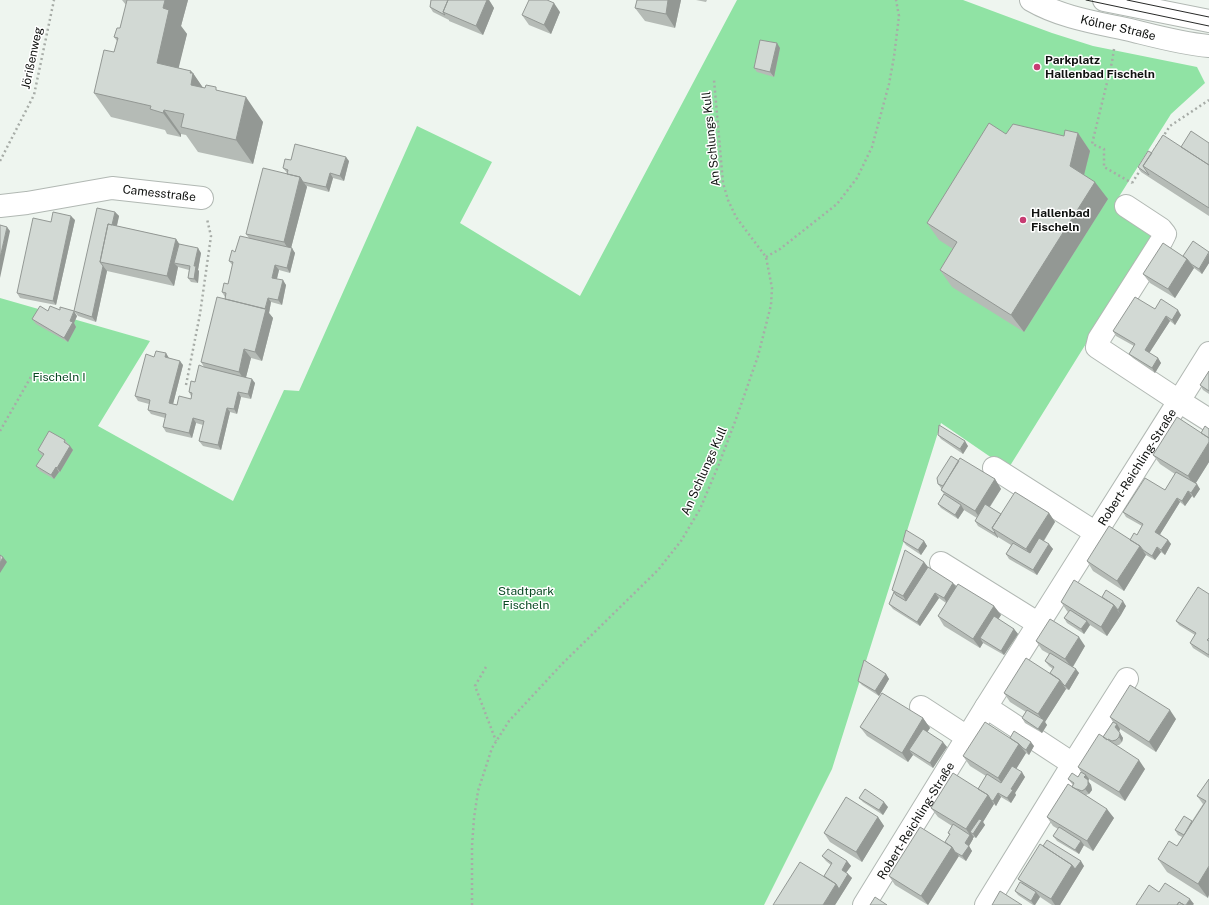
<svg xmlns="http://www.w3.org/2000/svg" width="1209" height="905" viewBox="0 0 1209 905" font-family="'Public Sans',sans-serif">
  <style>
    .green { fill: #90e3a4 }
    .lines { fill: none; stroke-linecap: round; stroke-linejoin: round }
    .street-casing { stroke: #b1b8b3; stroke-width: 24 }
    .secondary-casing { stroke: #b1b8b3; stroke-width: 24 }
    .path { stroke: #a7aca7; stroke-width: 2.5; stroke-dasharray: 2 3; stroke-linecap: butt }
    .street { stroke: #fff; stroke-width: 22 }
    .secondary { stroke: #fff; stroke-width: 22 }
    .tram { stroke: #272927; stroke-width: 1 }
    .wall { fill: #b5bbb6 }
    .shaded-wall { fill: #939894 }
    .building { fill: #d2d9d4; stroke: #939894 }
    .poi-dot { fill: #c73c72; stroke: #fff; stroke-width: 1.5 }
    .labels { text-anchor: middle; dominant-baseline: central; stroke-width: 3; stroke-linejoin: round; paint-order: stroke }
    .street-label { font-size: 12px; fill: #101210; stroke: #fff }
    .poi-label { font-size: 12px; font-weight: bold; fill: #101210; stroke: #fff; text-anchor: start }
    .park-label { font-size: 12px; fill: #084922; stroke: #fff }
  </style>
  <rect width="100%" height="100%" fill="#eef5ef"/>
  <!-- green -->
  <path class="green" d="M737,0H963L1052,33L1093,46L1197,67L1205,83L1171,114L1115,203L1153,236L1008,469L941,423L832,769L764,905H0V298L150,341L98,426L233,501L284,390L299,391L417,126L492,162L460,223L580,296Z"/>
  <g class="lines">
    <defs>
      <g id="street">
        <path id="s1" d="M0,206L27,203L112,188L202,198"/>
        <path d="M1126,206L1161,229L1165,234L1162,240L1099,339L1097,347L1179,401L1209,353"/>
        <path d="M994,468L1096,533"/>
        <path d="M941,563L1039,624"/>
        <path d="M921,707L967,737"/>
        <path d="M986,707L1073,764"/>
        <path id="s2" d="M864,905L986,707L1179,401L1209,420"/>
        <path d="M986,905L1073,764L1127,679"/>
      </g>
      <g id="secondary">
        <path id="s3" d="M1031,0C1062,18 1099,23 1134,31C1158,37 1184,44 1209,46"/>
        <path d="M1104,0L1209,21"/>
      </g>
    </defs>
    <!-- street casing -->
    <use href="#street" class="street-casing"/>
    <!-- secondary casing -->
    <use href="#secondary" class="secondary-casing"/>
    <!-- path -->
    <path class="path" d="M1114,49L1112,62L1092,144L1104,149V167L1132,183
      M1151,155L1170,126L1209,100
      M0,161L34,95L54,0
      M1132,183L1141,169
      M766,257L780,249L837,204L857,178L872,147L889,84L894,57L899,16L896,0
      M186,385L200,314L211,236L207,219
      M0,431L32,375
      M486,667L475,686L496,741
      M472,905V846L474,818L478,791L492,748L509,721L563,663L658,570L681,541L700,509L719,464L736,419L758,356L771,305L772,288L766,257L736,217L728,200L723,183L714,80"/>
    <!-- street -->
    <use href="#street" class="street"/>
    <!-- secondary -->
    <use href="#secondary" class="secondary"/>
    <!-- tram -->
    <path class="tram" d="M1086,0L1209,26
      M1127,0L1209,17"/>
  </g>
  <!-- wall -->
  <path class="wall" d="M122,0H188L181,26L187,34L178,68L191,71L203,88L219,91L263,122L253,164L198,152L186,135L181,134V137L167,134L165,130L111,117L94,93L114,52L117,41L114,37L120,28L126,5Z
    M431,0H489L494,8L483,35L449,21V20L433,12L430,7Z
    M637,0H681L675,28L645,21L635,8Z
    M696,0H707L706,2Z
    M560,12L551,34L529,25L522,15Z
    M780,48L774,77L757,72L754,68Z
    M1078,133L1090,151L1084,175L1108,199L1024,332L952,287L940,270L953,249L939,240L927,223L1006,134L1064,136Z
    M1209,143V216L1141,172L1138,167L1181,147Z
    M291,160L349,161L344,181L333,178L329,192L307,186L291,248L295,253L290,273L279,270L277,279L286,285L282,305L271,302L269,313L273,318L262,361L251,358L246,377L255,383L251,399L241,397L237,414L230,412L221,450L203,446L199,441L203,425L196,423L192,438L166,432L163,427L165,418L151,414L148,410L149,404L138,401L135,396L154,357L169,358L183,365L173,404L177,405L191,399V396L189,392L204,367L201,362L225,299V297L222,292L228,284L233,266L229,261L235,252L249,238L246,234L287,174V173L283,168Z
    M115,212L119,216L117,226L176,239L179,244L201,253L198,270L199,271L198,283L191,282L188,278L189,270L178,267L174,286L107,271L96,322L78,316L74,311Z
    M75,220L56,305L20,298L17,293L51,222Z
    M1209,252V263L1202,274L1194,268L1175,298L1150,283L1143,274L1183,256Z
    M1155,309L1181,315L1175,325L1170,321L1149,353L1158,358L1161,363L1155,373L1133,358L1129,354L1134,346L1116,336L1113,331Z
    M48,311L77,316L74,323L76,327L68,342L36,324L32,319Z
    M1209,371V394L1203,390L1200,385Z
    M938,435L968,446L963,454L941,439Z
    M65,440L73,450L60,472H59L54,479L40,471L36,466L43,456L41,455L38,450Z
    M1153,455L1209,462L1195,484L1200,489L1194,498L1192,496L1185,506L1180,502L1160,534L1168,540L1171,544L1165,555L1161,552L1155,560L1146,555L1124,591L1093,571L1087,561L1130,540L1137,535L1142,526L1126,517L1123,512L1165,490L1175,474L1160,464Z
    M959,461L995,479L1001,489L990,507L1001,514L1049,513L1055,522L1044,541L1053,549L1037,575L1009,559L1006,554L1011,545L998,537V538L978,526L975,521L977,518L964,510L958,519L941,508L938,504L944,494L941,490V488L938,484Z
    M903,541H924L927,546L921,555L906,545Z
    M924,562L928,567L956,587L994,606L1001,615L998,619L1014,629L1018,634L1004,655L983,643L980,648L944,626L938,616L946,603L939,598L920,626L893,609L889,604L894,592L892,590Z
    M1209,594V658L1193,648L1190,643L1195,635L1179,625L1176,621Z
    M1102,597L1126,606L1107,636L1090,625L1084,634L1067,623L1064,618L1068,612L1067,611L1061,602Z
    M1036,641L1085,646L1073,667L1079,673L1069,690L1066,689L1045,722L1047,725L1042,733L1025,723L1022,718L1026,712L1010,702L1004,693L1050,673L1053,669L1049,666L1045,661L1049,654L1042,650Z
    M886,674L889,679L879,696L862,685L858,681Z
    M1110,717L1176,719L1156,752L1120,729L1119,732L1123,738L1122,742L1119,745H1116L1145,769L1125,801L1089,779L1088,781L1091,785L1092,790L1089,794L1086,795L1114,818L1093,851L1083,845H1084L1079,854L1057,841L1053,836L1058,829L1053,826L1047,817L1073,785L1072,784L1068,779L1078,777L1081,772L1078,767L1103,737L1113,722Z
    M923,718L930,728L927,732L947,747L933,768L913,755L908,762L867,736L860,727Z
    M1010,738L1034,746L1029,755L1026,753L1016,769L1025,777L1015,793L1016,795L1011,803L1001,797L996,806L994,804L983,822L985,825L976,838L974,837L973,838V839L969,846L972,851L966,861L958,856L928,905L895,885L889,876L945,842L950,835L948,833L952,826L938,817L931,808L978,789L986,776L970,766L963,756Z
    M1209,779L1208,898L1167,872L1158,859L1177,846L1182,837L1178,835L1175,830L1192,821L1203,804L1197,796Z
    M859,798L888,807L883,815L863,802Z
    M878,817L884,826L862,862L830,842L824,833Z
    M1043,846L1084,866L1060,905H1052L1040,897L1035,905H1033L1018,895L1015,891L1022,883L1018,879Z
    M822,856L847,861L851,866L846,873L848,874L852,878L835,905H773L824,876L831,865L826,861Z"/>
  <!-- shaded-wall -->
  <path class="shaded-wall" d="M165,0H188L181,26L187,34L174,87L157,63L163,8Z
    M487,0H489L494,8L483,35L476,26Z
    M668,0H681L675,28L666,14Z
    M554,3L560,12L551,34L544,25Z
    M777,43L780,48L774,77L770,72Z
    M191,71L193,74V73L210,98L191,85Z
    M246,97L263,122L253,164L236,140Z
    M164,110L181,134V137L163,113Z
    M1078,133L1090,151L1082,183L1070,166Z
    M346,157L349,161L344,181L340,176Z
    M330,173L333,178L329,192L326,187Z
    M300,177L307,187L290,252L284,242Z
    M1095,182L1108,199L1024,332L1011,315Z
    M115,212L119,216L108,263H104Z
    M71,216L75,220L56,305L53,301Z
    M7,227L10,231L0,278V258Z
    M176,239L182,248L174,263L178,267L174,286L167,276Z
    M198,248L201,253L198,270L199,271L198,283L194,279V266Z
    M292,248L295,253L290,273L287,268Z
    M1209,253V263L1202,274L1199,269Z
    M1187,259L1194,268L1175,298L1168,289Z
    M275,265L279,270L276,282L272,278Z
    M103,266L107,271L96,322L92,317Z
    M283,280L286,285L282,305L278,300Z
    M268,298L271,302L269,313L273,318L262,361L255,352Z
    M1178,310L1181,315L1175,325L1172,320Z
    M74,311L77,316L74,323L76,327L68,342L64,338Z
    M1166,316L1170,321L1148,355L1145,350Z
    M244,349L251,358L245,381L239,372Z
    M166,353L169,358L165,357Z
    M1158,358L1161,363L1155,373L1152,368Z
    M180,361L183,365L172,408L169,403Z
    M252,379L255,383L251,399L248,394Z
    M238,392L241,397L237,414L234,409Z
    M227,408L230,412L221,450L218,445Z
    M193,418L196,423L192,438L189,433Z
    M965,441L968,446L963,454L960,449Z
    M1209,442V462L1194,486L1188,476Z
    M70,446L73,450L60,472L57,468Z
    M56,467L59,472L54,479L51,475Z
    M995,479L1001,489L981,520L975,511Z
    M1197,484L1200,489L1194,498L1191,493Z
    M1188,491L1192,496L1185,506L1182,501Z
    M1177,498L1180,502L1159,536L1155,532Z
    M961,505L964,510L958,519L955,515Z
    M1049,513L1055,522L1033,558L1026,549Z
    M995,532L998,537V538L994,533Z
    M1168,540L1171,544L1165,555L1161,550Z
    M924,541L927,546L921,555L918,550Z
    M1049,544L1053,549L1037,575L1033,570Z
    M1140,546L1146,555L1124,591L1117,581Z
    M1157,547L1161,552L1155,560L1152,556Z
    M3,557L7,562L0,573V563Z
    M924,562L931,571L909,606L903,596Z
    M953,583L957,588L947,603L944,598Z
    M935,593L939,598L920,626L917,622Z
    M1123,601L1126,606L1121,615L1118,610Z
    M1114,605L1121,615L1107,636L1101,627Z
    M994,606L1001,615L985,641L980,638L983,643L980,648L973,639Z
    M1087,621L1090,625L1084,634L1081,629Z
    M1014,629L1018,634L1004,655L1001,651Z
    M1079,637L1085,646L1072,668L1065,659Z
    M1076,669L1079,673L1069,690L1065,686Z
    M886,674L889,679L879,696L875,691Z
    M1060,680L1066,689L1045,722L1047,725L1042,733L1038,729L1043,721L1038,714Z
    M1170,710L1176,719L1156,752L1149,742Z
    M923,718L930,728L914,753L909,750L913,755L908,762L902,753Z
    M1117,724L1120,729L1119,732L1115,727Z
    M1120,733L1123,738L1122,742L1119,737Z
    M943,742L947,747L933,768L930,763Z
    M1031,742L1034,746L1029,755L1026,750Z
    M1019,744L1026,753L1005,787L998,778Z
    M1139,760L1145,769L1125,801L1119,792Z
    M1022,772L1025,777L1015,793L1016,795L1011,803L1007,798L1011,789Z
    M1086,775L1089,779L1088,781L1091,785L1092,790L1089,794L1085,789L1084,777Z
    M998,793L1001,797L996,806L993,801Z
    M988,795L994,804L983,822L985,825L976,838L973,834L970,832L974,837L973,838V839L969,846L972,851L966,861L962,856L965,843L970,835L966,829Z
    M884,802L888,807L883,815L879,810Z
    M1107,809L1114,818L1093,851L1087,841Z
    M878,817L884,826L862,862L856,852Z
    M1081,841L1084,845L1079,854L1075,850Z
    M952,847L959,856L928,905L921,896Z
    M847,861L851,866L845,874L842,870Z
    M1081,861L1084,866L1060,905H1055L1051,899L1072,865Z
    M1209,866V895L1208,898L1198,884Z
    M848,874L852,878L835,905H823L836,884Z
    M1036,892L1040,897L1035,905H1034L1031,901Z
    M1190,899L1194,904L1193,905H1186Z"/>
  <!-- building -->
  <path class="building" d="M127,0H165L163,8L169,10L157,63L191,71L190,73H193L191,85L205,88L206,85L216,87V90L246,97L236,140L181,127L184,114L164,110L163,113L150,109L151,106L94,93L104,50L114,52L118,38L114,37L117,28H120Z
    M431,0H448L443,12L445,15L430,7Z
    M448,0H487L476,26L443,12Z
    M529,0H547L554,3L544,25L522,15Z
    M637,0H668L666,14L635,8Z
    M760,40L777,43L770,72L754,68Z
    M989,123L1006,134L1013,124L1064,136L1065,130L1078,133L1070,166L1095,182L1011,315L940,270L957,242L927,223Z
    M1191,131L1209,143V165L1181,147Z
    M1163,135L1209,165V208L1143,166Z
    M295,144L346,157L340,176L330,173L326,187L303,182L300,177L287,174L288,170L283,168L285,159L291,160Z
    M1148,151L1152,153L1143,166L1149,175L1138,167Z
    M263,168L300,177L284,242L246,234Z
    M97,208L115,212L112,225L108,224L100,262L103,266L92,317L74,311Z
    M53,212L71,216L53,301L17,293L33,218L51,222Z
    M108,224L176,239L167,276L100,262Z
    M0,225L7,227L0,258Z
    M240,236L292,248L287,268L275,265L272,278L283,280L278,300L268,298L265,309L225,299L226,293L222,292L224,283L228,284L233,262L229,261L232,250L235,252Z
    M1193,241L1209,252L1199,269L1191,264L1187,259L1183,256Z
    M1163,243L1187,259L1168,289L1143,274Z
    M179,244L198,248L194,266H196L194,279L188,278L190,266L174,263Z
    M217,297L266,309L255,352L244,349L239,372L201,362Z
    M1135,297L1155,309L1161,299L1178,310L1172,320L1166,316L1145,350L1158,358L1152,368L1129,354L1135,344L1113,331Z
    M40,306L48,311L50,306L60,310V307L74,311L70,321L73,322L64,338L32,319Z
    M156,351L166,353L165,357L180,361L169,403L177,405L179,396L191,399L192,393L189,392L191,381L195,382L199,365L204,367L252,379L248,394L238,392L234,409L227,408L218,445L199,441L204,421L193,418L189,433L163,427L166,414L148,410L150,400L135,396L146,354L154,357Z
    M1209,371V391L1200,385Z
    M1177,417L1209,438V442L1188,476L1153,455Z
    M939,425L965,441L960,449L938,435Z
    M1205,426L1209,429V438L1201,433Z
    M49,431L65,440L64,442L70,446L57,468L56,467L51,475L36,466L44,454L38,450Z
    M951,456L959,461L943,486L938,484L937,478Z
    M960,458L995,479L975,511L941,490Z
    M1176,472L1197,484L1191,493L1188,491L1182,501L1177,498L1155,532L1168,540L1161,550L1157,547L1152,556L1143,550L1140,546L1130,540L1134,533L1137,535L1143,524L1123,512L1145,478L1165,490Z
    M1015,492L1049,513L1026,549L992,528Z
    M944,494L961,505L955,515L938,504Z
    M985,504L1001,514L992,528L995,532L994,533L975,521Z
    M1109,526L1140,546L1117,581L1087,561Z
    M906,530L924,541L918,550L903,541Z
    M1039,538L1049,544L1033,570L1006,554L1013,543L1030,553Z
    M905,550L924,562L903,596L892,590Z
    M0,555L3,557L0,563Z
    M928,567L953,583L944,598L935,593L917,622L889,604L894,592L896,595L906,601Z
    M1074,580L1114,605L1101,627L1061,602Z
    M958,584L994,606L973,639L938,616Z
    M1198,587L1209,594V638L1207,640L1209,641V655L1190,643L1196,633L1176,621Z
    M1106,590L1123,601L1118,610L1114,605L1102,597Z
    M1070,610L1087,621L1081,629L1064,618Z
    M994,616L1014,629L1001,651L980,638Z
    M1050,619L1079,637L1065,659L1036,641Z
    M1050,653L1076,669L1065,686L1063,684L1060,680L1050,673L1054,667L1045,661Z
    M1026,658L1060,680L1038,714L1004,693Z
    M864,660L886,674L875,691L858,681Z
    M1130,685L1170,710L1149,742L1110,717Z
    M882,693L923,718L902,753L860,727Z
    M1027,710L1044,720L1038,729L1022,718Z
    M985,722L1019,744L998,778L963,756Z
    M1113,722L1117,724L1115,727L1120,733L1119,737L1116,740L1112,741L1108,739L1107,740L1103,737Z
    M923,729L943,742L930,763L909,750Z
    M1014,731L1031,742L1026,750L1023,748L1019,744L1010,738Z
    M1099,734L1139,760L1119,792L1078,767Z
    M1012,766L1022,772L1011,789L1013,790L1007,798L998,793L993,801L991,800L988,795L978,789L987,774L1001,783Z
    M1081,772L1086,775L1084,777L1088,780V785L1085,789L1082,791L1077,789H1076L1072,787L1074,783L1068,779L1072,773L1078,777Z
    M953,773L988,795L966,829L931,808Z
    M1209,779V866L1198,884L1158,859L1169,841L1177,846L1206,801L1197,796Z
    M1068,784L1107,809L1087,841L1047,817Z
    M865,789L884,802L879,810L859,798Z
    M846,797L878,817L856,852L824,833Z
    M1184,816L1192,821L1184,835L1175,830Z
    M979,819L982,820L973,834L970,832Z
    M953,824L970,835L965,843L969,846L962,856L955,852L952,847L945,842L950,834L948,833Z
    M920,827L952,847L921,896L889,876Z
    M1059,827L1081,841L1075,850L1053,836Z
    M1047,840L1081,861L1075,869L1072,865L1043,846Z
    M1040,844L1072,865L1051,899L1018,879Z
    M828,849L847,861L842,870L848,874L839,889L836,884L824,876L832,863L822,856Z
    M800,862L836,884L823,905H773Z
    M1020,882L1036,892L1031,901L1015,891Z
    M1165,883L1190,899L1186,905H1184L1179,902L1177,905H1136L1149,885L1159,892Z
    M1000,891L1022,905H992Z
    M875,897L887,905H870Z
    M1179,902L1184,905H1177Z"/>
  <!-- markers -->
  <g class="poi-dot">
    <circle cx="1037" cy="67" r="4"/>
    <circle cx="1023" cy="220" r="4"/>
  </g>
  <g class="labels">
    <!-- street labels -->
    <g class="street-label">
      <text stroke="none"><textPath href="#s3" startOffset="92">Kölner Straße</textPath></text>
      <text transform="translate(32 58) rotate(-78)">Jörißenweg</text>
      <text transform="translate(711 139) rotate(-96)">An Schlungs Kull</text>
      <text stroke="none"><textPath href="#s1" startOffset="161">Camesstraße</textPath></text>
      <text stroke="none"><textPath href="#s2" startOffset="516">Robert-Reichling-Straße</textPath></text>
      <text transform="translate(704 471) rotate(-66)">An Schlungs Kull</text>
      <text stroke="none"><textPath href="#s2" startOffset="99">Robert-Reichling-Straße</textPath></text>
    </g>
    <!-- poi labels -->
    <g class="poi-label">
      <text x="1045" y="60">Parkplatz<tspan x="1045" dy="14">Hallenbad Fischeln</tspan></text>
      <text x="1031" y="213">Hallenbad<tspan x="1031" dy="14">Fischeln</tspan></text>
    </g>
    <!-- park labels -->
    <g class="park-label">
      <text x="59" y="377">Fischeln I</text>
      <text x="526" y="591">Stadtpark<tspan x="526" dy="14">Fischeln</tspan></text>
    </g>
  </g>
</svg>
